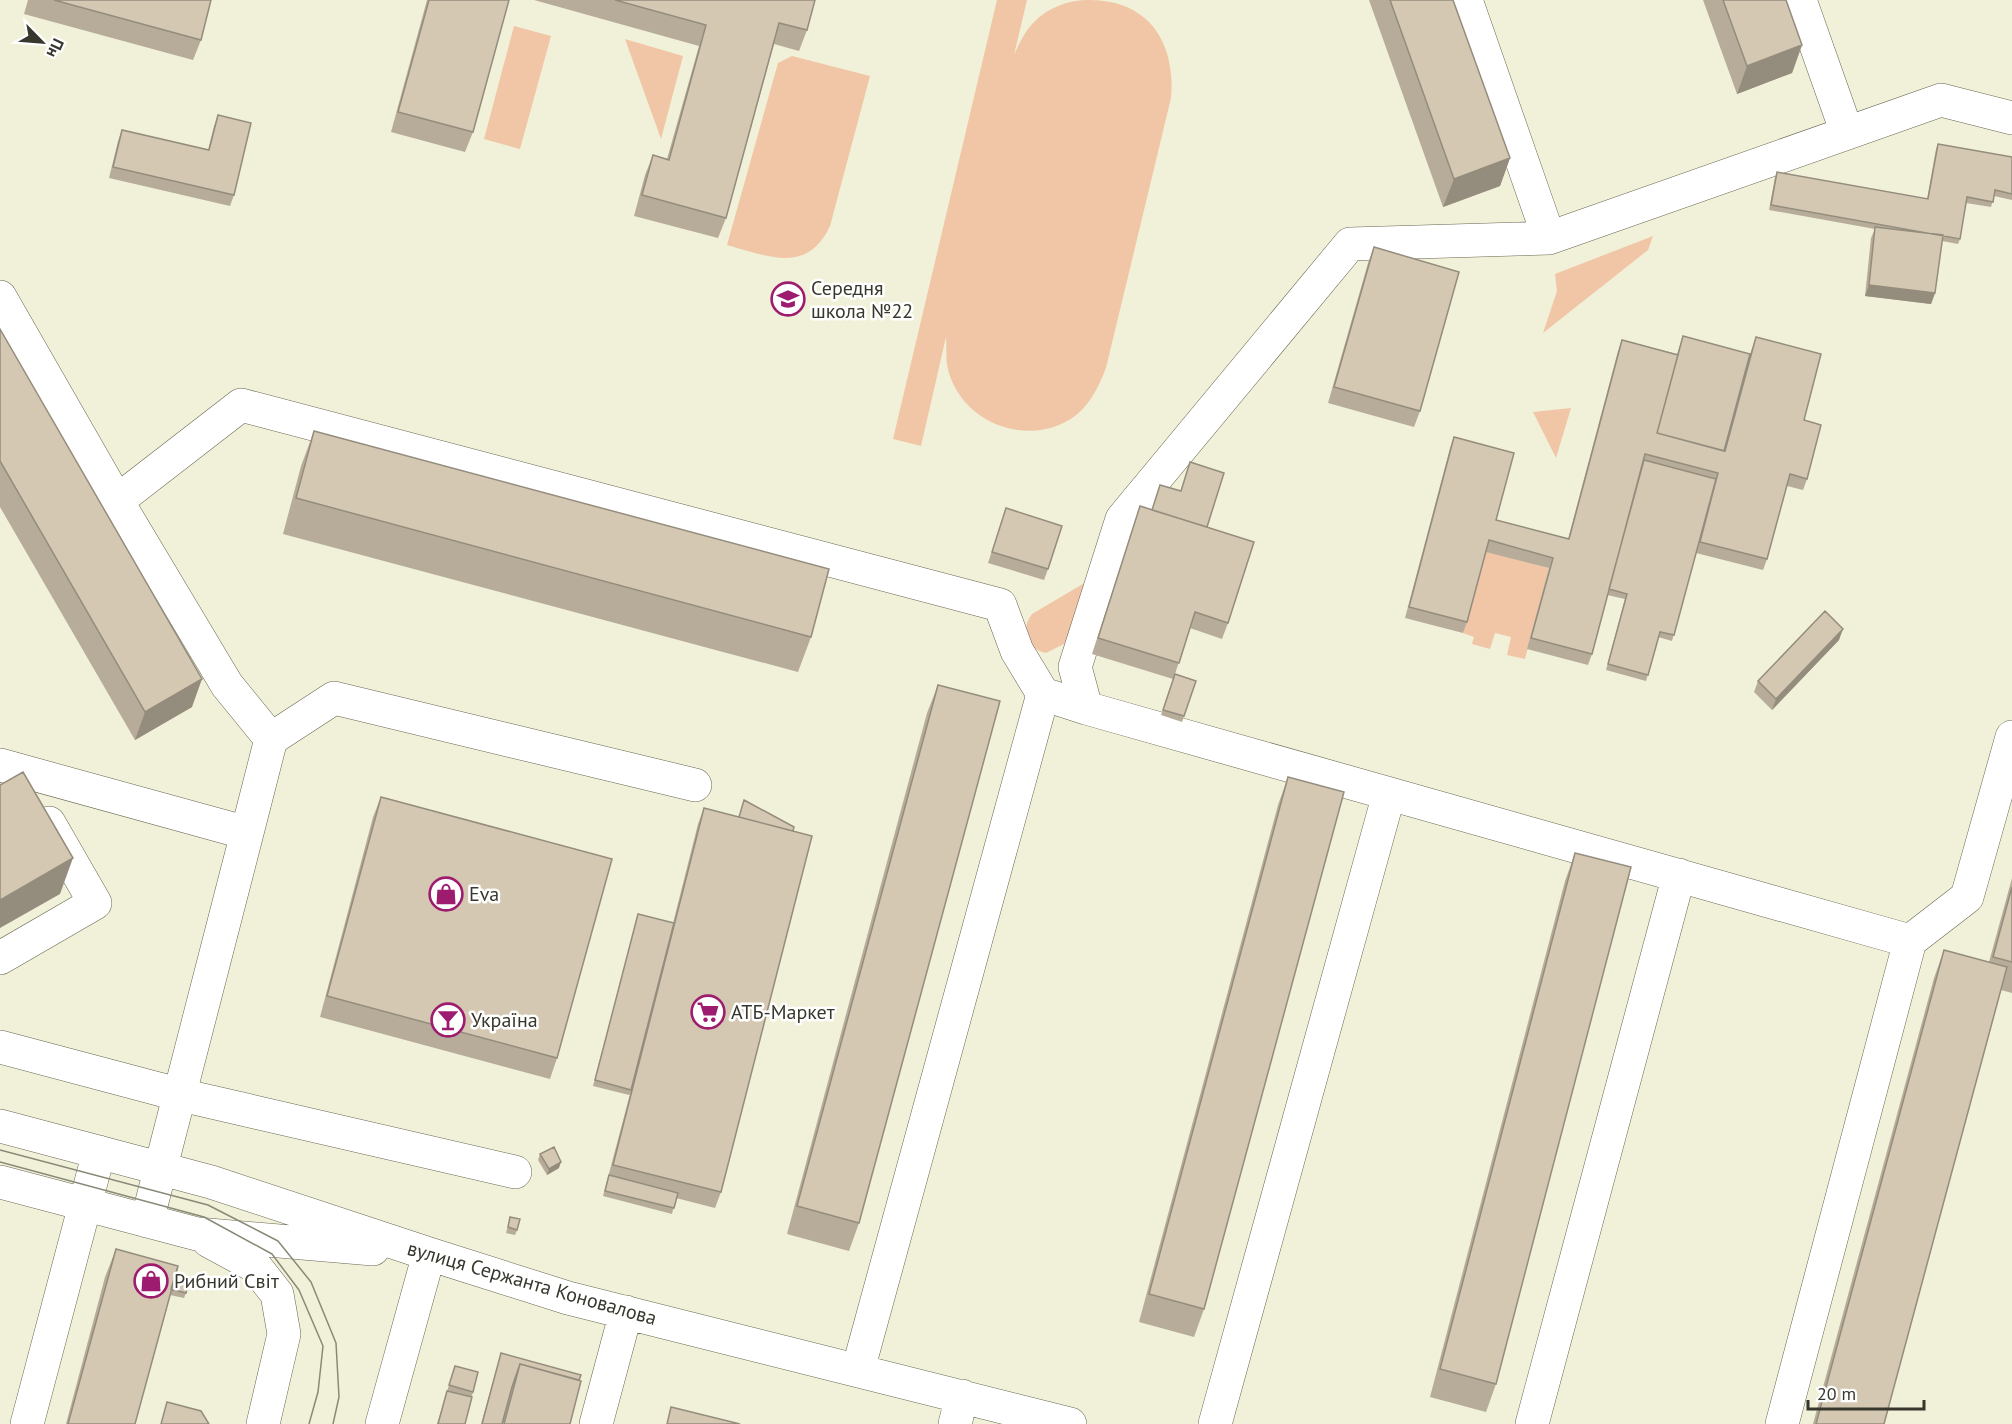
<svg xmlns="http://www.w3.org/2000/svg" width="2012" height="1424" viewBox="0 0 2012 1424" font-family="'PT Sans',sans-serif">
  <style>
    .green { fill: #f1c6a6 }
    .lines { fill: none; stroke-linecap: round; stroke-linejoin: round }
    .minor-casing { stroke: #686752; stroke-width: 34 }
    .minor { stroke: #fff; stroke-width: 33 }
    .tram { stroke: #898978; stroke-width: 1.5 }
    .wall { fill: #b6ac99 }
    .shaded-wall { fill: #948c7d }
    .building { fill: #d4c8b2; stroke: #948c7d; stroke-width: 1.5 }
    .labels { text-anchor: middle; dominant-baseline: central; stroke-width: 5; stroke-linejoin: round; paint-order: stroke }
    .poi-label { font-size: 20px; fill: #37372d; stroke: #fff; text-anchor: start }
    .street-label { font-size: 20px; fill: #37372d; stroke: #fff }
  </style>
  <rect width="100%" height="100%" fill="#f1f0d8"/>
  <!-- green -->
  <path class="green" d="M997,0H1027L1014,55C1019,44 1024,33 1032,24C1048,7 1068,0 1090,0C1149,0 1176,43 1171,98L1106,368C1098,388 1089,408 1069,420C1025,446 964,423 949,373C945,361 947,349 946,337L921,446L893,439Z
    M514,26L551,36L520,149L484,139Z
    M625,39L683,56L661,139Z
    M792,56L870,76L830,226C807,275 768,256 727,245L778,63Z
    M1653,236L1648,250L1543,333L1557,291L1555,274Z
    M1571,408L1556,458L1533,412Z
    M1485,551L1549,568L1525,659L1507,655L1511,637L1495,633L1490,649L1472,644L1474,637L1463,633Z
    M1088,581L1066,643L1046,653C1027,650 1020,629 1032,614Z"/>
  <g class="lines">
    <defs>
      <path id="minor" d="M1466,0L1549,238
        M1800,0L1847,133
        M0,297L117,501
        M1086,708L1075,667L1122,519L1350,244L1549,238L1941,100L2012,118
        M271,739L334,698L695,785
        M0,765L247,833L147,1221
        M247,833L271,739L227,685L117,501L241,405L1000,605L1017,651L1043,694L1086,708L1910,941L1782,1424
        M1910,941L1967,897L2012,737
        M0,958L95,903L49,823
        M0,1047L181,1095L515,1172
        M0,1126L211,1182L429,1254L568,1298L1070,1424
        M0,1182L197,1234L373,1249
        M209,1241L255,1266L277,1294L284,1334L263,1424
        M858,1370L1043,694
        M27,1424L99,1152
        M382,1424L429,1254
        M596,1424L626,1312
        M955,1424L962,1396
        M1215,1424L1389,794
        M1532,1424L1679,875"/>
    </defs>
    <!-- minor casing -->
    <use href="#minor" class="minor-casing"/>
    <!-- minor -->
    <use href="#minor" class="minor"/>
    <!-- tram -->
    <path class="tram" d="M0,1150L208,1205L278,1241L311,1282L336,1343L339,1397L333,1424
      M0,1162L204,1217L272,1254L299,1290L323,1346L318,1392L309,1424"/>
  </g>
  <!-- wall -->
  <path class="wall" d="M28,0H211L201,40L193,60L24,14Z
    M427,0H509L473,132L465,152L391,132Z
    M534,0H815L807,30L799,51L774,44L726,218L718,238L634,216L645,175L653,155L667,159L699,46Z
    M1369,0H1453L1510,158L1500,186L1443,207Z
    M1703,0H1786L1802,45L1792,73L1737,94Z
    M218,115L234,195L230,206L109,178L118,141L122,130L208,150L214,126Z
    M1938,144L2012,157V200L1994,196L1991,207L1966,203L1960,239L1958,244L1942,241L1935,293L1931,304L1865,296L1871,238L1875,229L1769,210L1775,177L1777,172L1927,199L1936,149Z
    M1374,247L1420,411L1414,427L1328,403L1368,263Z
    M0,329L192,707L135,740L0,507Z
    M1683,336L1750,354L1756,337L1804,420L1807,479L1803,490L1787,486L1767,559L1763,570L1696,553L1672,641L1658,637L1646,681L1606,670L1625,599L1607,595L1592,654L1588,665L1527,649L1549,568L1486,552L1467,622L1463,633L1405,618L1450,448L1454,437L1496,520L1568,539L1618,351L1622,340L1677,354Z
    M314,431L811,637L798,672L283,534L301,466Z
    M1140,506L1207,527L1228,623L1222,639L1190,628L1175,674L1196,681L1182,722L1161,715L1173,679L1092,654Z
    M1006,508L1048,569L1044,580L988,563Z
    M1839,640L1772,710L1754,692L1758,681Z
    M938,685L859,1223L849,1251L787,1234L927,713Z
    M1288,777L1204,1309L1194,1337L1139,1322L1278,805Z
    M381,797L557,1058L550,1079L320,1017L373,817Z
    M704,808L721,1192L715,1208L676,1198L672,1214L603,1196L630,1094L629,1095L593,1086L638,914L673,923L698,824Z
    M1575,853L1496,1384L1486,1412L1430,1397L1565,881Z
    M2012,878V993L2001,990L1884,1424H1813L1934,978L1944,950L1989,962Z
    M540,1154L559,1168L547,1175L538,1160Z
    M510,1217L517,1230L515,1235L506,1233Z
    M116,1249L176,1274L186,1293L184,1298L170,1295L135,1424H66L105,1277Z
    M501,1353L570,1424H481Z
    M453,1372L473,1392L465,1424H437Z"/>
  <!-- shaded-wall -->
  <path class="shaded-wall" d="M1802,45L1792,73L1737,94L1747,66Z
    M1510,158L1500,186L1443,207L1454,179Z
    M1869,285L1935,293L1931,304L1865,296Z
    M1843,629L1839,640L1772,710L1776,699Z
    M202,679L192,707L135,740L145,712Z
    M73,858L60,894L0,928V900Z
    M561,1162L559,1168L547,1175L549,1169Z"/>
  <!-- building -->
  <path class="building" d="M54,0H211L201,40Z
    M429,0H509L473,132L398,112Z
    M615,0H815L807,30L779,23L726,218L642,195L653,155L669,160L706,25Z
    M1390,0H1453L1510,158L1454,179Z
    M1723,0H1786L1802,45L1747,66Z
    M218,115L251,123L234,195L113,167L122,130L209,150Z
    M1938,144L2012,157V194L1995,190L1993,202L1967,197L1960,239L1771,205L1777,172L1928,199Z
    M1875,227L1943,235L1935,293L1869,285Z
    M1374,247L1459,272L1420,411L1334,387Z
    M0,329L202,679L145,712L0,461Z
    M1683,336L1750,354L1724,451L1657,433Z
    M1756,337L1821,354L1804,420L1821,425L1807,479L1790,474L1767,559L1700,542L1718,473L1645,454L1592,654L1531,638L1553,558L1489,540L1467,622L1409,607L1454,437L1514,453L1496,520L1569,539L1622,340L1678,355L1657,433L1725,451Z
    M314,431L829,569L811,637L296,498Z
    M1644,460L1716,479L1674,635L1660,632L1648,675L1608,664L1627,594L1609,589Z
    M1190,462L1224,473L1207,527L1152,510L1160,485L1181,491Z
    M1140,506L1254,542L1228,623L1195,612L1179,663L1098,638Z
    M1006,508L1062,526L1048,569L992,552Z
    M1825,611L1843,629L1776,699L1758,681Z
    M1175,674L1196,681L1184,716L1163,710Z
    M938,685L1000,701L859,1223L797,1206Z
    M23,772L73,858L0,900V785Z
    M1288,777L1344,792L1204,1309L1149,1294Z
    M381,797L612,859L557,1058L327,996Z
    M744,800L794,827L793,831L739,817Z
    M704,808L812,836L721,1192L613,1165Z
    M1575,853L1631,867L1496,1384L1440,1369Z
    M2012,887V962L1993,957Z
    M638,914L674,923L631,1090L595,1080Z
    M1944,950L2007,967L1884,1424H1816Z
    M554,1147L561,1162L549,1169L540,1154Z
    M609,1175L678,1193L674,1208L605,1191Z
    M510,1217L520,1219L517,1230L508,1227Z
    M116,1249L178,1266L135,1424H68Z
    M177,1270L176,1274L190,1278L186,1293L171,1289L177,1269Z
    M501,1353L581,1375L579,1380L520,1364L512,1387L502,1424H482Z
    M520,1364L581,1381L570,1424H504Z
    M455,1366L478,1372L473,1392L449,1385Z
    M447,1391L472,1397L465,1424H438Z
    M167,1402L201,1411L209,1424H161Z
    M671,1407L740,1424H667Z"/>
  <!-- icons -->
  <defs>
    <symbol id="school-ring" viewBox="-11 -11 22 22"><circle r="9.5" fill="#fff" stroke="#9d1c6f" stroke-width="1.5"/><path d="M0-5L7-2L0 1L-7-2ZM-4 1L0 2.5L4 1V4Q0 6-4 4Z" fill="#9d1c6f"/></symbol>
    <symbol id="shop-ring" viewBox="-11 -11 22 22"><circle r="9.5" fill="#fff" stroke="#9d1c6f" stroke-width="1.5"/><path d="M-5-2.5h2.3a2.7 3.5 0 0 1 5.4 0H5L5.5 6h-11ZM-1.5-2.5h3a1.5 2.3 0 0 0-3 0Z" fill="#9d1c6f"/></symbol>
    <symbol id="supermarket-ring" viewBox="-11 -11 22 22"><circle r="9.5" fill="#fff" stroke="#9d1c6f" stroke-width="1.5"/><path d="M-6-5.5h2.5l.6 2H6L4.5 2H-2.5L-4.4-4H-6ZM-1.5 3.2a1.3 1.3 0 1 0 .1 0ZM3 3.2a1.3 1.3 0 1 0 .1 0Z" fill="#9d1c6f"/></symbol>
    <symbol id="bar-ring" viewBox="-11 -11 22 22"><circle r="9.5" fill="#fff" stroke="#9d1c6f" stroke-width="1.5"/><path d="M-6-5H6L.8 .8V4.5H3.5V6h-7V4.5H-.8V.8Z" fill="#9d1c6f"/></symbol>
  </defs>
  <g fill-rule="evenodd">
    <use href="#school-ring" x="769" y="280" width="38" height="38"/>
    <use href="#shop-ring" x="427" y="875" width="38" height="38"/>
    <use href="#supermarket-ring" x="689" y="993" width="38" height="38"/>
    <use href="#bar-ring" x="429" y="1001" width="38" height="38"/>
    <use href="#shop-ring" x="132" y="1262" width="38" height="38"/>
  </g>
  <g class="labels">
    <!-- poi labels -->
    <g class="poi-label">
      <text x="811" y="288">Середня<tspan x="811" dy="23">школа №22</tspan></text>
      <text x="469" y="894">Eva</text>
      <text x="731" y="1012">АТБ-Маркет</text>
      <text x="471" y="1020">Україна</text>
      <text x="174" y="1281">Рибний Світ</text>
    </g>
    <!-- street labels -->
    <g class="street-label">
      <text transform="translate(532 1283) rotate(16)">вулиця Сержанта Коновалова</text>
    </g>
  </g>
  <!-- north arrow -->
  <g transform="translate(42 42) rotate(115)" stroke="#ffffff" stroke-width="4.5" paint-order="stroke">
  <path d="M0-4.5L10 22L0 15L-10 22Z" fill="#37372d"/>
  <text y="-9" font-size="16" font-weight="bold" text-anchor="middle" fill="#37372d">Пн</text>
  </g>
  <!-- scale -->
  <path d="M1808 1400v9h116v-9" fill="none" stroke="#37372d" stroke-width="3"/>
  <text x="1817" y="1400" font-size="18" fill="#37372d" stroke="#ffffff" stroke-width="4.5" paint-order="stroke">20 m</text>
</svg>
